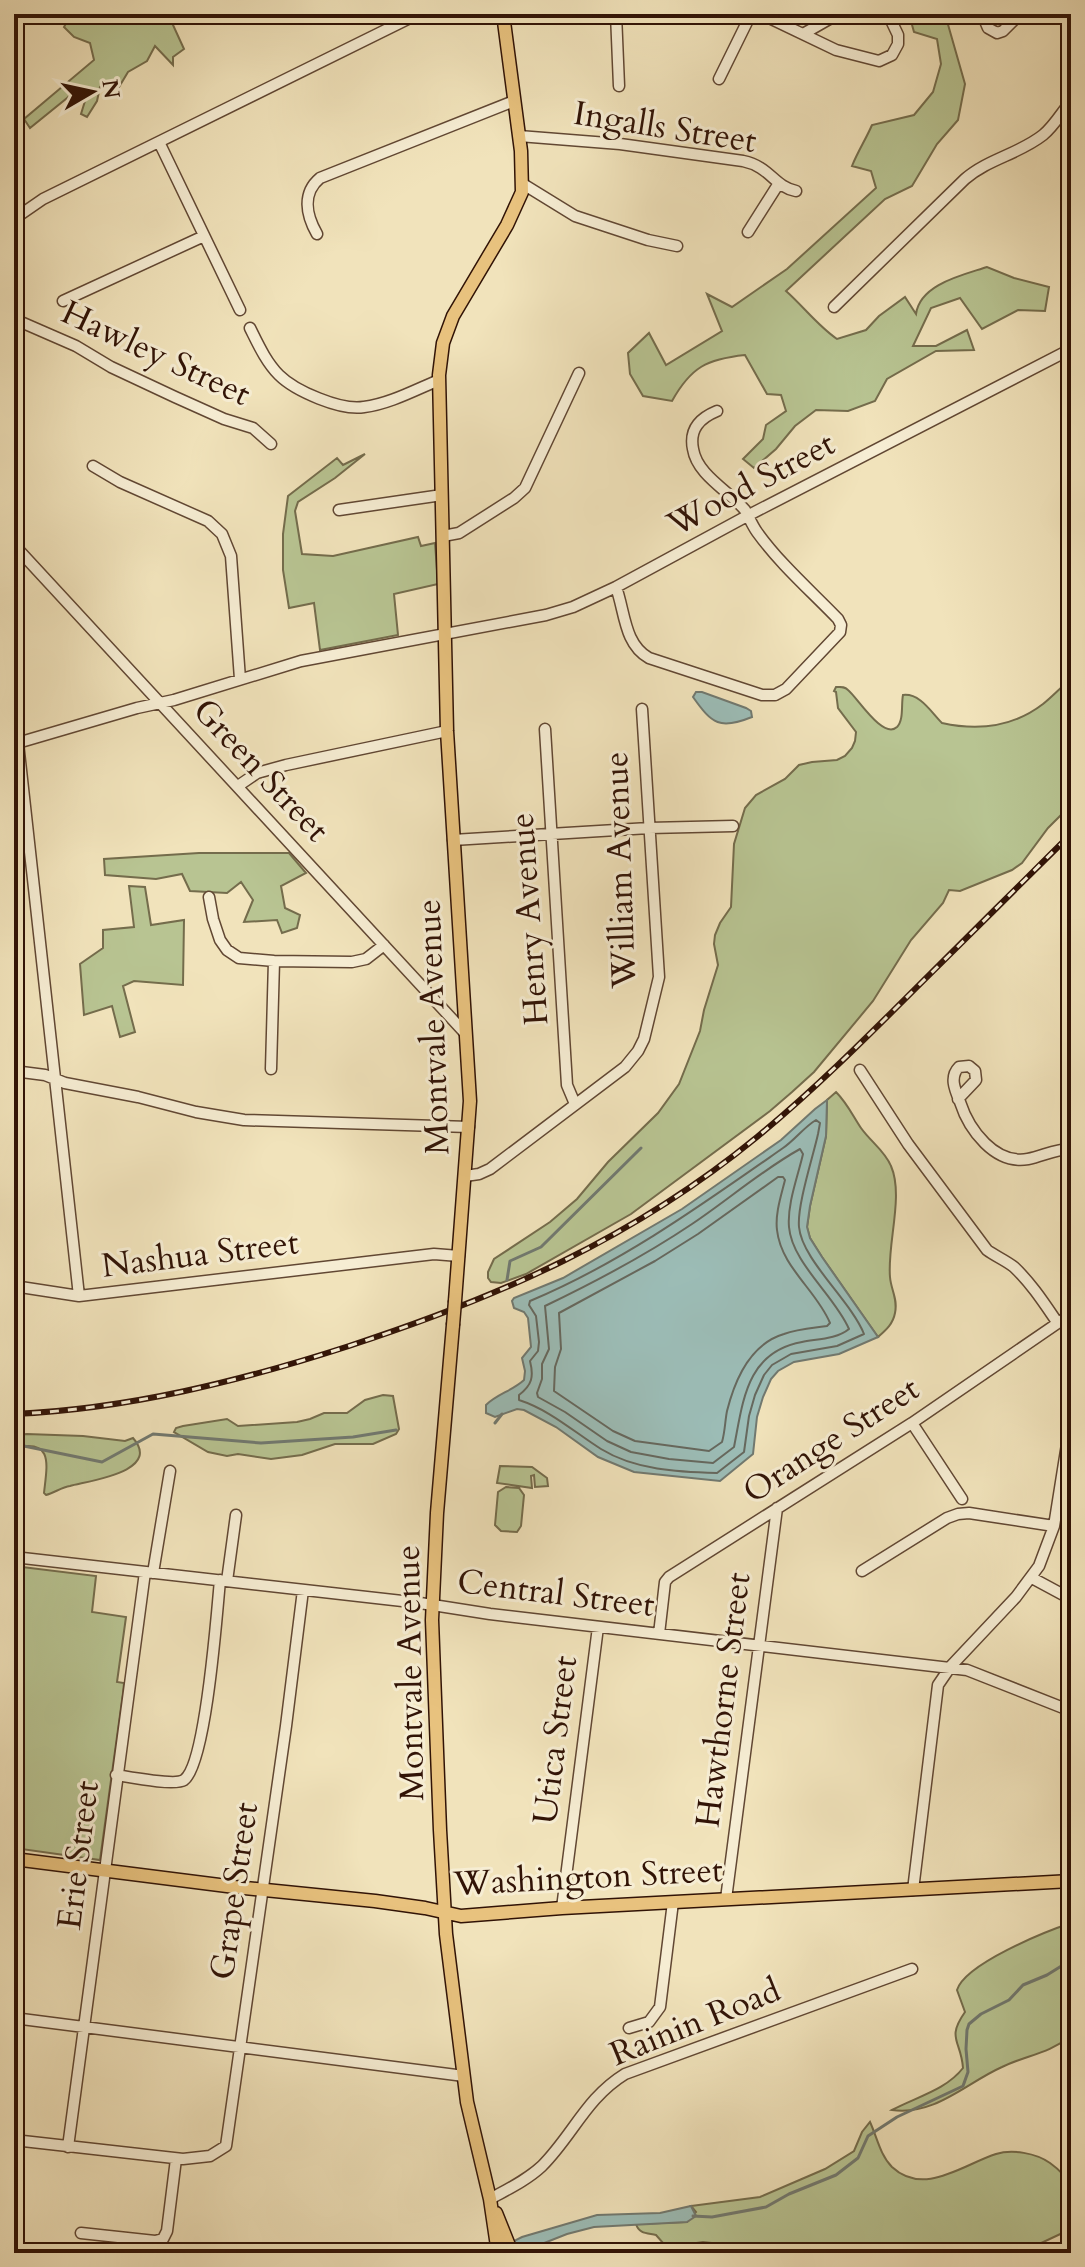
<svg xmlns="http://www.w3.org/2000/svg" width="1085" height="2267" viewBox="0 0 1085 2267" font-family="Cardo,serif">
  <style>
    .green { fill: #b8c492; stroke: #746c4c; stroke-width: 2 }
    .water { fill: #9cbdb7; stroke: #717970; stroke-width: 2 }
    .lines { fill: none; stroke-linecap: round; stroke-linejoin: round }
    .shore { stroke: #66685e; stroke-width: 2 }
    .stream { stroke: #717970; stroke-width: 3 }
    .minor-casing { stroke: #614733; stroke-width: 13 }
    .major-casing { stroke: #311306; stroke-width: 15 }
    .minor { stroke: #f6edd3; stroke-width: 10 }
    .major { stroke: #e8c27e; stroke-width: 12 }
    .rail-casing { stroke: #311306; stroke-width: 6 }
    .rail { stroke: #f6edd3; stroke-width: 3; stroke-dasharray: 9; stroke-linecap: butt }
    .major-bridge-casing { stroke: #311306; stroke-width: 15; stroke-linecap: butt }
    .major-bridge { stroke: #e8c27e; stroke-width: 12 }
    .labels { text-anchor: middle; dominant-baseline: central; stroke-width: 6; stroke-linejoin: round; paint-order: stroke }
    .street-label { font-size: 34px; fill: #311306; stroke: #f6edd3 }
  </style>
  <rect width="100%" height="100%" fill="#f1e3bb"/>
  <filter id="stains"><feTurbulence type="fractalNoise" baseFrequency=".0025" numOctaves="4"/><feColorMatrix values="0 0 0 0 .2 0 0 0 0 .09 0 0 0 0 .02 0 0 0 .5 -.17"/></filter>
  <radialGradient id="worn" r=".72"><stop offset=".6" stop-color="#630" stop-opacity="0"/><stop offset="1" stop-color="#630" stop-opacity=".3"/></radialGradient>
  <!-- green -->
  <path class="green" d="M67,14H168L184,49L173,57V65L155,46L147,61L128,72L116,92L110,85L100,87L97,101L87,117L81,114L85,101L77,90L30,128L24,119L94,60L90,43L74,37L64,27L69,18Z
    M909,14H945L965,84L958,120L937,144L912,186L885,199L786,291C803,306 818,326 837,339L866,330L879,316L905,297L916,314C920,284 963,275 987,267L1014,278L1049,287L1045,311L1018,310L982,329L960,298L931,308L913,346H936L967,330L974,350L936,351L887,379L875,401L848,411L816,410L795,426L776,449L754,468L743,459L763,439L766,425L786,411L781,395L767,394L745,355C707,359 691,367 672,401L643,396L630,374L628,353L649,333L666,365L722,331L707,294L732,307L787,269L876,188L871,171L852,166C858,151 866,139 872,125L914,115L933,92L941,64L937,39L914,32Z
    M365,454L335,478L298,502L295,511L302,554L333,556L418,537L421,546L435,543L438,584L394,594L398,635L320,650L314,603L289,608L283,570V534L288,496L337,458L343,465Z
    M1071,679V805L1048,828L1022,863L1012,870L960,891L949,890L943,903L911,940L873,1001L814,1072L792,1092L770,1111L631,1214L526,1274L501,1283L491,1282L488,1278V1272L494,1259L550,1222L577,1199L608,1162L658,1113L679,1084L700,1031L704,1010L718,965L714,944L715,935L720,923L731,907L734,844L745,808L756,795L785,779L799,765L812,762L837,760L845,756L852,748L855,741L856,732L838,708L836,692L834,691L836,687C841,687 844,686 848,690C857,697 883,740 897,727C904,720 901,704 903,695C920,693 931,712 942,723C978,731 1013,727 1043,704C1053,696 1061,687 1071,679Z
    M199,853H289L306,873L281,886L285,908L300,915L297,928L282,933L277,920L244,922L253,900L241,882L227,893L190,891L182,874L156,879L105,875L104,859Z
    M129,886L145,887L151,925L184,920L183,985L134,981L123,986L135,1032L120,1037L112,1006L84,1015L80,964L103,948V930L134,927Z
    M836,1092C847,1103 853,1116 861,1128C870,1141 885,1151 891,1166C904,1196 887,1244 890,1277C891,1290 898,1299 895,1313C893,1324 886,1330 878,1337L822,1257L810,1238L807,1227L810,1206L826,1136L827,1100Z
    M383,1395L393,1396L399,1429L396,1434L373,1444H335L302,1455L271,1459L238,1454L227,1456L208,1452L174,1432L176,1428L183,1426L227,1419L238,1426L297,1422L310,1419L324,1413H347L365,1400Z
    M27,1434L83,1436L125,1441L133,1438C163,1472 87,1481 70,1486C62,1487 54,1493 46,1495L44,1493C47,1465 54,1438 14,1448V1435Z
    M500,1466L532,1467L547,1478L548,1486L535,1487L534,1475L531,1476L532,1488L497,1483Z
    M506,1487L519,1488L524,1495L521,1526L517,1532L501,1531L495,1525L498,1492Z
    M14,1566L96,1576L92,1612L126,1617L117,1682L124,1683L123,1693L100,1860L14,1848Z
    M1071,1923V2036C1048,2054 1027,2055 1002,2067C966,2083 935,2116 892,2110C916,2097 946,2090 963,2068C961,2040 946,2039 965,2012L957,1990C965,1964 1044,1932 1071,1923Z
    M870,2122C877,2137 880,2155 892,2167C924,2197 964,2164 996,2154C1012,2149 1036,2153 1050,2163C1057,2168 1067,2177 1070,2186C1074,2195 1071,2218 1071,2229L1020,2253H754L729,2245L703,2242L670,2247L663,2243L656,2235C647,2233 639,2234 636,2224L687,2222L696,2212L691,2206L760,2197L825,2169L854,2151L862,2132Z"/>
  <!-- water -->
  <path class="water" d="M696,692H702L746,708L751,711L752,717C720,730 712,724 693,697Z
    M827,1100L826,1136L810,1206L807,1227L810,1238L822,1257L878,1337L839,1354L794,1362L778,1371L771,1379L763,1397L757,1417L753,1454L720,1481L634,1472L598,1457L556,1427L524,1410L517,1409L495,1417L486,1413V1405C497,1394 512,1391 524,1380L525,1371L522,1358L531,1347L528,1318L524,1312L514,1308L512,1301L514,1298L563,1278L682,1209L781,1140L815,1109Z
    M691,2206L696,2216L687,2222L594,2227L567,2234L519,2253H490L522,2237L597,2215L660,2213Z"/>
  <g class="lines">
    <!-- shore -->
    <path class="shore" d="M816,1120L820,1123L818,1134C813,1157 797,1205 799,1227C802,1260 851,1301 864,1334L837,1346L791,1354L772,1365L764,1375L755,1395L749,1416L744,1452L717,1473C678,1472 635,1470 601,1449C574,1432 550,1410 519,1400V1395C532,1385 534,1377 530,1361L538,1351L539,1342L536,1316L529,1305L530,1301C621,1263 703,1204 783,1148C795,1140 804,1127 816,1120Z
      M800,1149L803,1154C798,1176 787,1204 789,1227C792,1263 835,1296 849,1329C837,1339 817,1339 802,1342C746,1352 743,1402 734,1447L713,1463L669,1459L631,1452L607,1441L565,1412L538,1397L537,1393L542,1379V1364L549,1349L545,1306C595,1282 646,1255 692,1224C728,1200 762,1170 800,1149Z
      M778,1177H783L785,1180C781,1196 775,1214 777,1230C781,1267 817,1291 830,1323L827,1326C813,1328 797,1329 784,1334C750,1344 735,1379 727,1411C725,1421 725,1432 722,1442L709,1451L635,1441L613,1431L554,1391L555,1367L561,1349L559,1313L655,1261L698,1234Z"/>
    <!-- stream -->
    <path class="stream" d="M507,1280L510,1261L541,1247L641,1148
      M495,1423L502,1414
      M14,1444L102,1462L153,1434L261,1443L353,1437L396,1430
      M693,2216L712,2217L766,2207L789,2194L836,2175L858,2158L868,2136L897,2117L963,2086L968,2072L966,2049L967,2030L969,2024L981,2014L1009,2000L1023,1985L1047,1975L1071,1960"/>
    <defs>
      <path id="minor" d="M616,14L619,86
        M761,14L836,50L879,61L892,55L898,44V35L888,14
        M982,14L988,28L997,33L1003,31L1020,14
        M803,34L838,14
        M719,79L751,14
        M519,136L620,144L743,161C771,167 773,186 796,191
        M159,142L240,310
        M523,184L575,216L648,240L677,246
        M14,219L43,199L418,14
        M748,232L779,183
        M317,234C306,215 302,193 320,178L514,101
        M63,301L204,236
        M834,307L965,179C988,159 1019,154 1043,135C1054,126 1062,112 1071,101
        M14,319L76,346L111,367L175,397L224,419L253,428L271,444
        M250,328C258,344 266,362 279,375C295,391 341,411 364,407C389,404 415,390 439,380
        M93,466L120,482L208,521L222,534L231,556L240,679
        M339,510L442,495
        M443,536L459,533L514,498L525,488L579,373
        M14,545L465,1033
        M616,587C625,612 624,644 649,658L762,695H775L786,689L840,632L841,625L838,619C811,591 780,564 757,532C752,525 749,517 745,510C729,491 697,475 693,449C689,429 700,418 717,411
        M545,729L567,1085L575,1104
        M18,743L79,1296L434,1254L459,1256
        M14,744L137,708L174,700L301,661L546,615L573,607L616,587L747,516L1071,349
        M238,786L257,773L286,765L447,731
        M453,840L649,828L733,826
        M209,897L213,919L220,940L227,950L239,958L274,961L352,962L366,959L384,945
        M271,1069L274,961
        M860,1070L908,1144L987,1250C995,1256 1005,1260 1014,1267C1031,1283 1044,1303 1057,1322
        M14,1071L45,1075L65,1083L138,1097L196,1112L244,1120L469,1127
        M958,1099L976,1080L975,1071L969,1066L959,1067C949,1077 955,1090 960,1102C969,1130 995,1165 1028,1159C1043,1156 1055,1149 1071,1149
        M465,1176L479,1174L490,1169L625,1067L638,1051L644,1039L659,977L642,709
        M14,1286L79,1296
        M912,1423L962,1499
        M14,1557L420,1603L490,1614L967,1670L1071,1711
        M862,1571L947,1518L958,1514L969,1513L1054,1526
        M153,1573L170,1471
        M1032,1578L1071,1599
        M227,1581L236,1515
        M659,1634L665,1582L669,1577L912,1423L1071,1314
        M116,1775C129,1777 175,1786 184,1780C206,1764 217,1612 220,1580
        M913,1890L938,1685L951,1666L1016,1597L1039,1566L1054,1526L1071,1419
        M726,1899L777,1508
        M562,1908L598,1627
        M14,2018L464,2076
        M629,2028L649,2022L660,2007L673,1902
        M1070,2133H1071
        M14,2140L183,2159L210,2156L226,2146L286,1726L303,1590
        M68,2147L145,1572
        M490,2199C508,2189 527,2180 542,2166C573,2135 586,2098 625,2074L912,1969
        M81,2233L155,2241L163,2239L167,2231L176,2159"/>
      <path id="major" d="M455,1301L470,1101L447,731L439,375L443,343L453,316L507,225L522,192L521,151L503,14
        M453,1325L437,1513L432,1620L440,1830L446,1934L467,2102L490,2199L498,2253
        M14,1859L235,1887L375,1901L425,1908L461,1916L562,1908L1071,1881
        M496,2213L512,2253"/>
    </defs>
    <!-- minor casing -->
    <use href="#minor" class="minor-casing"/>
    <!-- major casing -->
    <use href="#major" class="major-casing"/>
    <!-- minor -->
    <use href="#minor" class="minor"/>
    <!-- major -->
    <use href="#major" class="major"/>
    <defs>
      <path id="rail" d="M14,1414C128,1409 241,1381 349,1346C499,1297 634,1238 757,1137C813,1091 865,1039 916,988C968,937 1019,885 1071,834"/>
    </defs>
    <!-- rail casing -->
    <use href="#rail" class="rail-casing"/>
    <!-- rail -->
    <use href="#rail" class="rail"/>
    <defs>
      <path id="major-bridge" d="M453,1325L455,1301"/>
    </defs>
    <!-- major-bridge casing -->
    <use href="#major-bridge" class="major-bridge-casing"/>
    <!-- major-bridge -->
    <use href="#major-bridge" class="major-bridge"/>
  </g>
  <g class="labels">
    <!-- street labels -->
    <g class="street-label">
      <text transform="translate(665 127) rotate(9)">Ingalls Street</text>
      <text transform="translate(156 353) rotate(25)">Hawley Street</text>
      <text transform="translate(751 484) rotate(-28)">Wood Street</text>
      <text transform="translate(261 770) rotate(47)">Green Street</text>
      <text transform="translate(620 870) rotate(-92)">William Avenue</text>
      <text transform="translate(529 919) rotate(-94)">Henry Avenue</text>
      <text transform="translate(433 1027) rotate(-92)">Montvale Avenue</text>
      <text transform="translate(200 1254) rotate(-7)">Nashua Street</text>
      <text transform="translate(831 1440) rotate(-33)">Orange Street</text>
      <text transform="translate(556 1593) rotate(7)">Central Street</text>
      <text transform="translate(410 1673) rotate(-91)">Montvale Avenue</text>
      <text transform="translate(723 1700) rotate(-83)">Hawthorne Street</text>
      <text transform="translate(555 1740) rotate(-83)">Utica Street</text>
      <text transform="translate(78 1855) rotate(-83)">Erie Street</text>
      <text transform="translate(588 1877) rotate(-3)">Washington Street</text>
      <text transform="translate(234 1891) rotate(-82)">Grape Street</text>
      <text transform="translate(695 2022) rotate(-22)">Rainin Road</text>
    </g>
  </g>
  <!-- margin -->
  <rect width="1085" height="2267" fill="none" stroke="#f1e3bb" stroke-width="48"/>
  <rect x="16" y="16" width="1053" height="2235" fill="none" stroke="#311306" stroke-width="4"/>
  <rect x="24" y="24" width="1037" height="2219" fill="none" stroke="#311306" stroke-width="2"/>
  <!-- north arrow -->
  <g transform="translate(92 92) rotate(81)" stroke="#f6edd3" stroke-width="6" paint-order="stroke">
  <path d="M0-6L14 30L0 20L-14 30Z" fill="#311306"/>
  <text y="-12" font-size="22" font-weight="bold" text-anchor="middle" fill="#311306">N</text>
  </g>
  <rect width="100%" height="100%" filter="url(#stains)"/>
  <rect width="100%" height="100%" fill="url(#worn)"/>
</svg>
